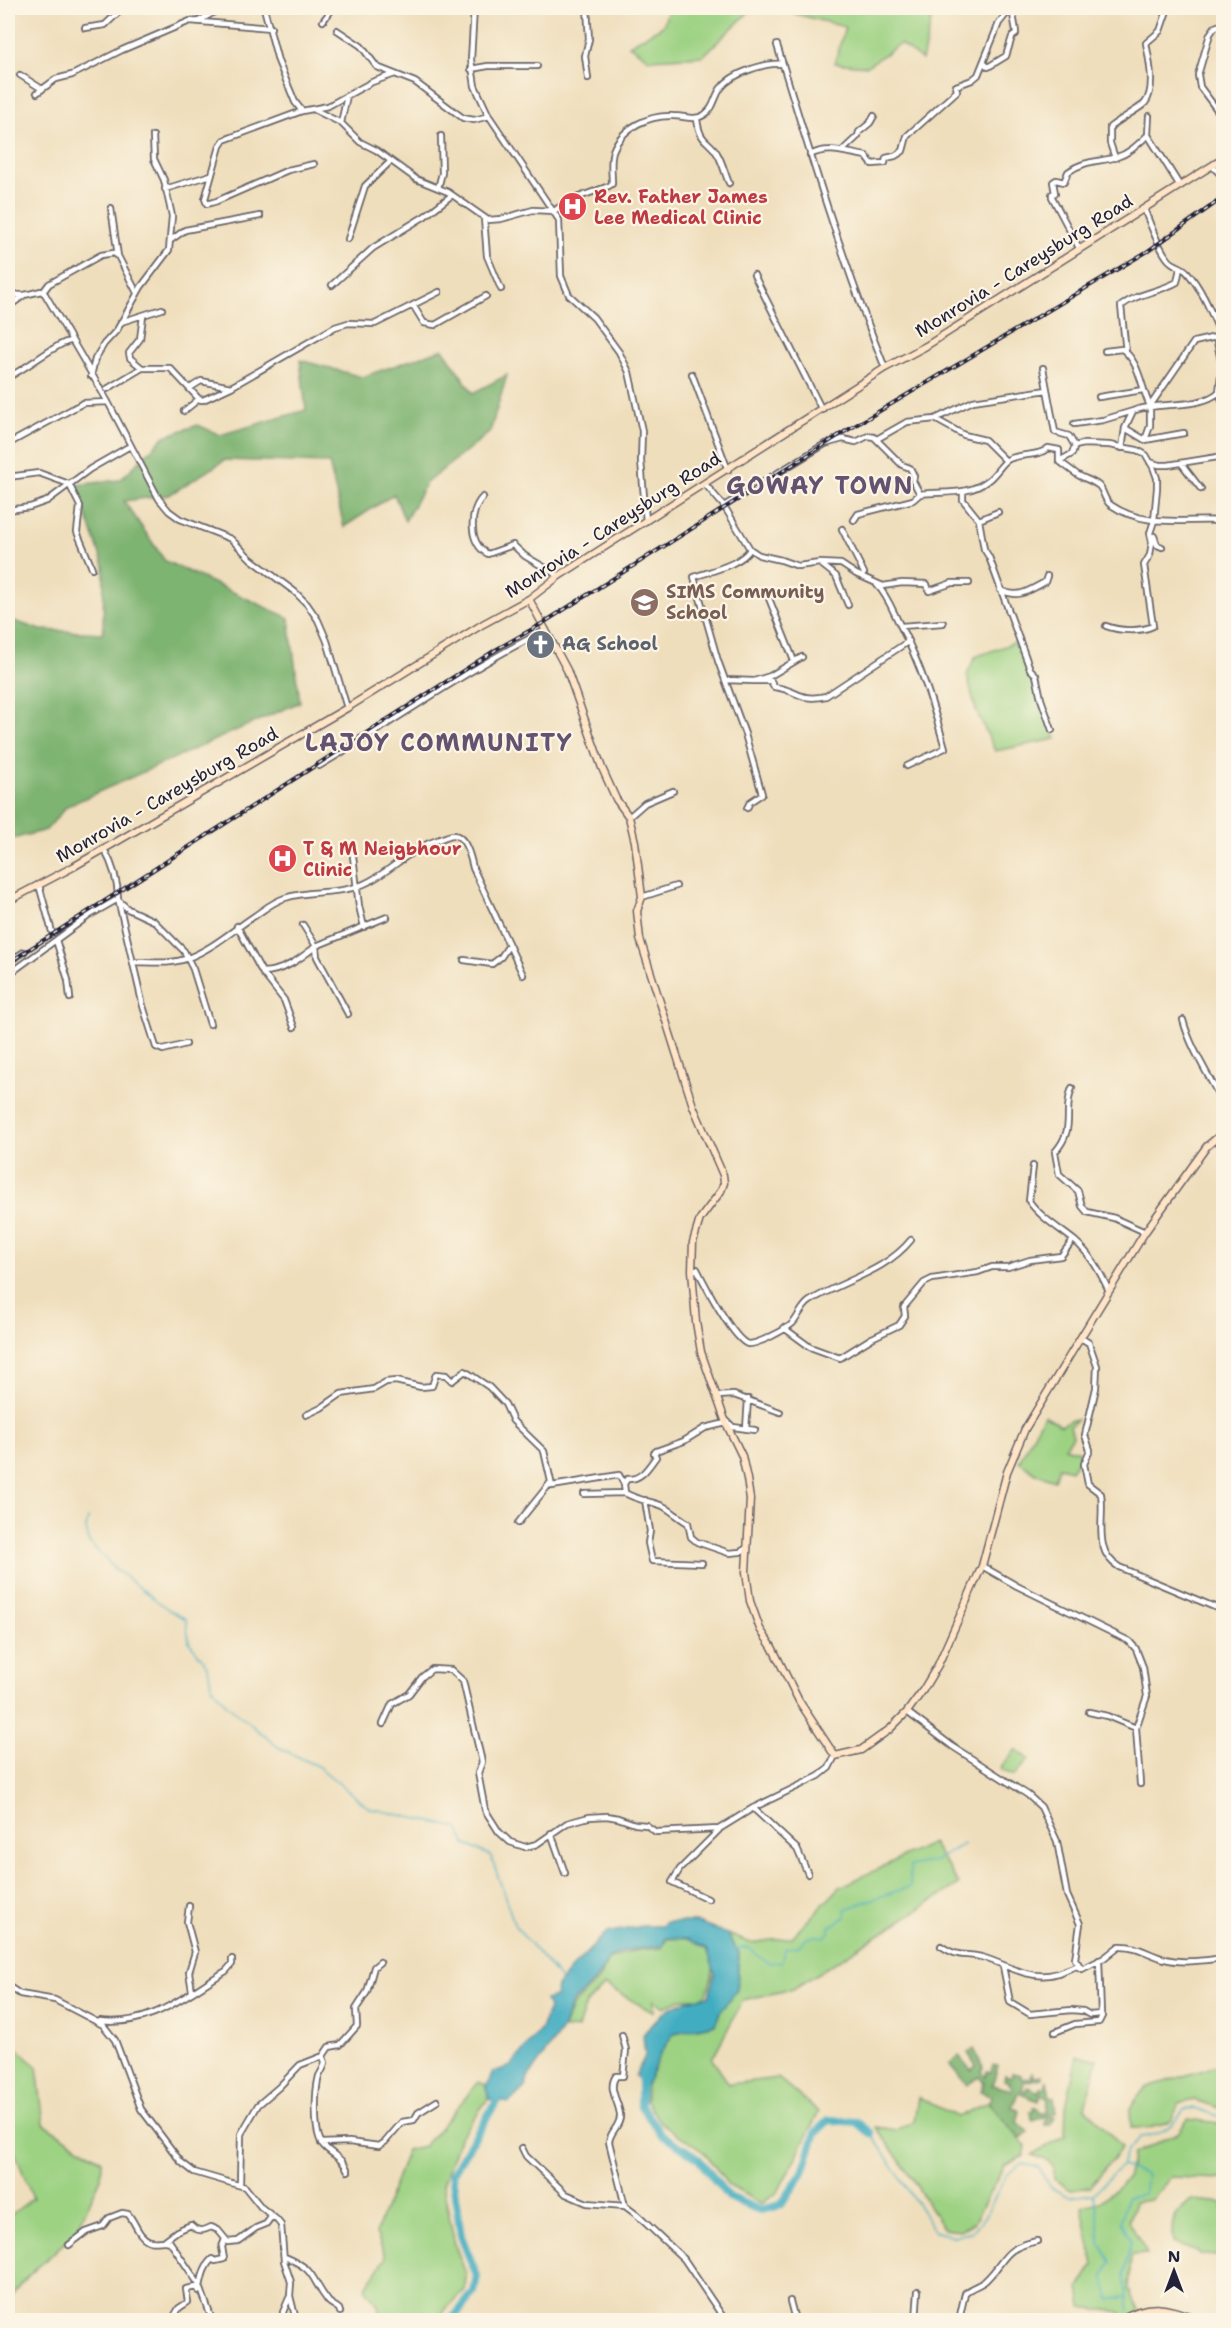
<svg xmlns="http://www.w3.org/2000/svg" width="1231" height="2328" viewBox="0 0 1231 2328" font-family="'Shantell Sans',sans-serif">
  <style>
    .green { fill: #9dd283; stroke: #607a5f; stroke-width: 1.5 }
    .forest { fill: #7eb471; stroke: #506b56; stroke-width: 1.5 }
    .water { fill: #42adc1; stroke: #32687e; stroke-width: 1.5 }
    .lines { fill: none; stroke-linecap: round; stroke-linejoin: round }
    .stream { stroke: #42adc1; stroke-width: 1.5 }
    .river { stroke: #42adc1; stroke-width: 8 }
    .street-casing { stroke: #6a6468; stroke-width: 8 }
    .secondary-casing { stroke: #6a6468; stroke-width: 9 }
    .street { stroke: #fff; stroke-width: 4.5 }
    .secondary { stroke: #ffe4c6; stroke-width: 6 }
    .rail-casing { stroke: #22223b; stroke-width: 4 }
    .rail { stroke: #fcf5e5; stroke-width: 1.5; stroke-dasharray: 4.5; stroke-linecap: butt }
    .labels { text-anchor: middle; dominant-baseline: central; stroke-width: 4.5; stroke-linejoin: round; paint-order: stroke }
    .health-label { font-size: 18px; font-weight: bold; fill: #be3a42; stroke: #fcf5e5; text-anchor: start }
    .street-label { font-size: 18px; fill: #22223b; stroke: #fcf5e5 }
    .education-label { font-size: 18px; font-weight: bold; fill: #785e54; stroke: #fcf5e5; text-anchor: start }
    .worship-label { font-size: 18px; font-weight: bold; fill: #5b616d; stroke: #fcf5e5; text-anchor: start }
    .district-label { font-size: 24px; font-weight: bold; letter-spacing: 1.5px; fill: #645271; stroke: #fcf5e5 }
  </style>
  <rect width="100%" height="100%" fill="#fcf5e5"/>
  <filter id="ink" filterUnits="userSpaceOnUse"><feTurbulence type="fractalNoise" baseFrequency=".0167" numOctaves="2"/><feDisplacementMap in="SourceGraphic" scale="12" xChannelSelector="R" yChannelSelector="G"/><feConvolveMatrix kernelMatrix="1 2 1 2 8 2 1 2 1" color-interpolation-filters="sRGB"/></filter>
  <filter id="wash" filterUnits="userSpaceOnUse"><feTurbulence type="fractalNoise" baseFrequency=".008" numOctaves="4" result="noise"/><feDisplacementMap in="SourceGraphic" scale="24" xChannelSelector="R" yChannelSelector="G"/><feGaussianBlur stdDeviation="1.35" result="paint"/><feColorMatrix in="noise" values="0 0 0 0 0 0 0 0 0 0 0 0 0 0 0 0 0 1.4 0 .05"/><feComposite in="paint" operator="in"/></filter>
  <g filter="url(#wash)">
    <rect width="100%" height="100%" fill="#efdebc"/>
    <!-- green -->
    <path class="green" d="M669,8H753L703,56L649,59L629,45L663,26Z
      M773,8H934L922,60L900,44L867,66L835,63L845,27Z
      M1016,642L1056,739L995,751L976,710L967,675L975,657Z
      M1044,1415L1061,1425L1070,1420H1077L1070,1426L1073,1436L1065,1447L1079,1451L1078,1460L1071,1470L1059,1467L1054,1480L1036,1473L1019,1461Z
      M1016,1749L1029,1759L1014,1776L1000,1769Z
      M932,1843L959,1884L793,1989L743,2000L712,2059L729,2084L778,2078L819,2112L778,2192L761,2204L728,2185L705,2153L660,2122L646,2101V2085L661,2052L674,2033L715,2024L722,2009L737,1990L739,1953L727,1934L751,1943L792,1937L840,1887Z
      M685,1938C690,1940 698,1942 703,1946C721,1958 711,1985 703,1999H681L664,2007L654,2000V2013L605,1985L586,2004L578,2028L564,2029L572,2006L599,1979L608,1960L632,1951L662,1948L667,1939Z
      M8,2039L37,2067L44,2124L102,2161L101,2178L75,2233L28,2276L8,2302V2217L33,2198L13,2148L8,2146Z
      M1077,2056L1098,2059L1085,2107L1122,2147L1090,2187L1071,2190L1054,2179V2167L1044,2159L1032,2155L1065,2136L1066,2107Z
      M1223,2064V2109L1194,2100L1179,2104L1171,2121L1150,2128H1131L1130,2108L1145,2088Z
      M479,2082L487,2086L488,2099L459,2138L443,2185L455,2245L466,2274L465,2290L435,2320H380L378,2305L365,2288L386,2258L376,2233L407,2150L424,2146Z
      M918,2097L957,2117L988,2102L1026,2146L1024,2156L1004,2166L974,2222L960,2231L944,2229L909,2174L876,2127L896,2130L914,2121Z
      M1188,2119L1218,2123L1223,2130V2179L1171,2177L1151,2200L1135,2202L1129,2221L1147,2254L1131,2255L1129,2290L1144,2320H1122L1120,2312L1082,2307L1079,2288L1093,2265L1082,2206L1100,2202L1127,2179L1133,2154L1178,2133Z
      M1193,2200L1223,2203V2255L1201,2254L1173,2242C1170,2221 1174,2212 1193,2200Z"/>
    <!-- forest -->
    <path class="forest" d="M443,349L473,393L507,375L490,432L426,483L405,521L394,494L344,527L329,463L225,460L169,495L124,501L165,561L289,618L300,702L67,806L46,830L8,840V619L41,630L103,633L104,566L76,485L120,480L165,436L198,425L220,435L306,410L300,360L362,377Z
      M974,2049L983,2067L981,2072L985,2076L987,2071L991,2072L993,2065L998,2066L992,2085L1012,2090L1013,2087L1009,2084L1010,2082L1004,2080L1005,2075L1011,2077L1012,2073L1021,2075L1022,2079L1031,2078L1032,2071L1033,2077L1041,2075L1042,2078L1024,2082L1022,2091L1026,2092L1027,2087L1040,2092L1041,2087L1045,2088L1047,2080L1050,2097L1054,2098L1056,2113L1050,2114L1049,2117H1055L1050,2125H1045L1046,2116L1033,2121L1030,2112L1034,2111L1033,2108L1037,2107L1040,2113H1047L1048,2099L1041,2094L1039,2101L1018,2093L1012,2107L1020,2111L1017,2122L1028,2132L1020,2139L988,2102L992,2096L981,2091L984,2083L979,2077L967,2085L949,2064L959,2056L971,2070L976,2066L968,2053Z"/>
    <!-- water -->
    <path class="water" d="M666,1922H695L727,1934L739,1953L737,1990L722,2009L715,2024L674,2033L661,2052L646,2085L635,2076L645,2056L643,2035C664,2007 676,2002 709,1996L715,1973L707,1949L688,1939L666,1938L662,1946L627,1950L609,1958L598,1977L571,2004L562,2030L529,2076L525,2087L509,2103L488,2099L487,2086L493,2072L511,2066L541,2029L549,2008L546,2000L555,1997L557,1986L570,1970L606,1933L643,1926H662Z"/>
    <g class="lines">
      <!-- stream -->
      <path class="stream" d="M88,1518L86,1529L89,1542L115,1569L169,1610L186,1619L189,1642L208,1666L211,1685L226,1704L278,1747L319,1767L369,1808L458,1828L465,1844L491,1856L515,1926L561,1980
        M734,1949L748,1948L768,1963L781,1962L785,1949L799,1946C805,1936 814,1935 825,1937L829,1932V1927L846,1917L845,1909C867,1901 887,1894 910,1887V1866L935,1861L963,1844
        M871,2133L935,2231L954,2237L973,2231L987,2213L1007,2174L1021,2164L1039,2167L1049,2187L1070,2197L1093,2194L1121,2166L1127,2151L1140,2137C1160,2136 1173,2126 1184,2110L1195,2108L1224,2118
        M1122,2166L1147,2175L1144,2195L1127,2198L1121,2221L1131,2241L1124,2275L1129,2311
        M1093,2194L1097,2207L1100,2243L1111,2262L1103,2275L1109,2299L1126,2297"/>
      <!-- river -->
      <path class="river" d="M643,2073L641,2078V2106L662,2135L698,2158L728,2197L760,2210L781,2205L803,2172L816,2132L829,2120L856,2122L871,2133
        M452,2320L474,2292L477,2276L461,2236L452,2174L503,2091"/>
    </g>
  </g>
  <g filter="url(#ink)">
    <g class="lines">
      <defs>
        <path id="street" d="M264,8L278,61L295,102L302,111
          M474,8L471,60L475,86L489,116L559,220L561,276L569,295L594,318L619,352L629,372L642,431L641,461L646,521
          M587,8L589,39L585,56L588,78
          M199,21L221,8
          M323,21L333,8
          M1224,24L1215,27L1210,34L1198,75L1200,87L1224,119
          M85,28L105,25L123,8
          M337,30L361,46L377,67L415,82L463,118L474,120L489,116
          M777,45C810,154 843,263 885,368
          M984,63L988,67L1006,56L1012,37L1016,34C1016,24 1012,18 1013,8
          M471,69L488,66H537
          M20,75L42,89
          M37,93L56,79L72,75L122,50L190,21L271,28
          M347,96L341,123L360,142L376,150L416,179L448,192L488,220L501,219L533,210L554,211L568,201L609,186L612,184C612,173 610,161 613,151C622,127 649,115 673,116C684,116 695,121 704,115C715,108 714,97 721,88C732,73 766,62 783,64
          M315,110L341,123
          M697,119C700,145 710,139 718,155C723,164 725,174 729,183
          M1148,135L1180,186
          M842,151L858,136L859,132L870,123L874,116
          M810,155C828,145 847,153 866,156L872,164L885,163L886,158L895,156L903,151L907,136L957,91L956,86L972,80L978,75L999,23L1011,8
          M1115,158L1110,143V127C1117,121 1142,107 1145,103C1156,89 1149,59 1146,43L1160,31L1168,8
          M314,164L288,170L217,201L207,204L205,199L220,146L224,140L302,111L328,106L372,82L395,74
          M1212,166L1224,178
          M438,188L442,173L441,136
          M165,189L211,175
          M111,208L118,256L137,293
          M1144,209C1150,223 1158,247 1168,259C1173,266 1182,266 1187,272C1202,289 1211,312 1220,333
          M484,218L487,256L501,289
          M348,239L365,186L391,161
          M171,240L185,230L260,216
          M1079,248L1052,197V194L1055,193L1053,182L1056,180L1064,182L1068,172C1084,160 1100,162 1117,157C1130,153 1138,144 1148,135L1149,116
          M754,275L822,410
          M332,285L373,248L425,216L452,195
          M8,290C19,299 28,294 41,291L45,294L108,402L159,499L169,511L180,519L231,539L251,559L295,592L307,604L318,620L327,641L347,708
          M43,292L49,284L101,255L114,253L118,256
          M413,305L424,323L435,325L486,296
          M8,307L23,296
          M143,316L140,339L129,353L130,358L142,368H170L199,399L203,400L231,387L335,327L348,323L375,324L439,292
          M121,322L162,309
          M1105,351L1122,349C1140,362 1141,388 1150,406
          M1126,352L1121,306C1137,293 1160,292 1177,282L1180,268
          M1043,368L1055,432L1069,436L1075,446
          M692,374L728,470
          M91,376L95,359L104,344L117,330L141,287L169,250L172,216L164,180L154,159L153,136
          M8,377C25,370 59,341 71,341
          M190,388L201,381L231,387
          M107,389L142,368
          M1219,392L1224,406
          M1099,397L1143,390
          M184,411L199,399
          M935,419L964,435L985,440L1005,460
          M1074,424L1103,420L1133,411
          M1125,428L1133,411C1157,401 1199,410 1219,392L1222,366L1216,337
          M877,439L907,422L935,419L973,401L1047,390
          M1145,440L1184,433
          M8,444L83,403L108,402
          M1122,448L1125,428L1145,440L1150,426V406L1194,342L1216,337L1224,330
          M1059,461C1066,466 1072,471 1078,475C1085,479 1093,481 1099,486C1104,491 1104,501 1111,505C1146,529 1185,518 1224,521
          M1150,462L1159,465H1168L1224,456
          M1181,463L1201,489
          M8,477L39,473L69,484L80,506L77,532L92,568
          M705,484L724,506L750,549L759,555L781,560L798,566L820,563L841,564L856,574L883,586L902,583L927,584L929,591L952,583H969
          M963,492V500L979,520L984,549L989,557L1030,669L1036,675L1041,699L1052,730
          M483,497C469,510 468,544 488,554L513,545L525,556L559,576
          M724,506L825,444L843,439L856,442L868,436L874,437L902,465L910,468L914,476L913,481L920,494C943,491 968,496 987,481C996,475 1002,462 1009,459C1021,453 1039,457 1048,448L1059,450V461L1072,454L1075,446L1084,444L1109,445L1137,450L1146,455L1153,467L1157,478V488L1154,521L1150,533L1152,542L1150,555L1144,565L1153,626C1140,632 1119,631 1106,626
          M8,510L30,507L47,501L90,469L130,446
          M854,520L858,514L913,500L920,494
          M979,520L998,512
          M842,529L864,573
          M1154,536L1157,545L1162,547
          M821,564L836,576L848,605
          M877,585C888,596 893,612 900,625C921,665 933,705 945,748L907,766
          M1000,590C1019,599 1028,591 1045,582L1047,576
          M766,591L794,661
          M901,626L943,623
          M726,680L754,681L770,676L802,657
          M754,681H771L774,687C799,690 798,702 826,696L909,641
          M319,766C395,721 467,669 546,630
          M747,808L750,802L762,794L745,734L718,661L694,577C711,571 742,564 750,549
          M629,817L645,803L673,791
          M352,848L359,906L364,927
          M39,885L52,932
          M642,897L676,886
          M118,899L143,1006L156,1047L163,1050L186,1044
          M119,901L128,909L154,921L184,951L193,969L210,1024
          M237,926L262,972L284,1000L294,1027
          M56,940L68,980L70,998
          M464,960L492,964L501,957L509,945
          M8,962L24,952
          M133,962C150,962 171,965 188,958C212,949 232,931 253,917C264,910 272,902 285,898C312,889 343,896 370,881C396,867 411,848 440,839C444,838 449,835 453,835C466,835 471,859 473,868L523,975
          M262,972C283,972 300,959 316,946L303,925
          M8,975L90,915L118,899C118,880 113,865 104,849
          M348,1014L317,957L316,946L387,917
          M1183,1020C1191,1050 1211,1078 1224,1106
          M1072,1088C1062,1112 1077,1127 1055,1152L1059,1174L1078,1191L1082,1206L1087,1212L1114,1218L1145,1232
          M1033,1166L1029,1201C1040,1217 1059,1228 1075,1241C1091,1255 1100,1272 1109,1291
          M692,1270L697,1269C704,1283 734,1341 748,1344C757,1345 787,1329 793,1323C799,1316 802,1306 810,1301C844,1280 885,1272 911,1240
          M784,1328L810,1347L840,1358L872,1338L899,1325L905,1316L904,1307L924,1283L932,1279L978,1272L992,1267H1008L1030,1260L1061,1256L1073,1240
          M1081,1338L1089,1343L1097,1366L1096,1388L1085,1435L1090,1450L1084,1464L1088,1484L1101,1494C1105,1518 1092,1551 1119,1567L1224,1611
          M717,1396L734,1395L780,1412
          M306,1415L321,1408L341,1394L374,1389L386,1382L396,1381L421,1387L432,1386L436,1374L446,1375L452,1381L465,1371L489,1387L505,1404L513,1421L544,1451L552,1486L619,1475L624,1484L625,1493C637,1500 650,1501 663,1506C672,1511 679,1518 688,1523L691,1537L697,1542L729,1553L740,1552L747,1548
          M726,1420L733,1427L755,1430
          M746,1429L748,1399
          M624,1484L627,1479C642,1480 648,1467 656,1457L654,1453L656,1451L684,1441L705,1428L726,1423
          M584,1494L625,1493
          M645,1500L650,1531L648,1543L652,1561L702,1563
          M518,1523L551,1482
          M982,1566L1017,1586L1129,1641L1136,1649L1143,1667L1147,1696L1136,1728L1140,1784
          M907,1712L952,1746L1028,1795L1041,1807L1057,1841L1067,1895L1080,1924L1075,1959L1082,1969
          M1089,1712L1107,1716L1136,1728
          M383,1724L392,1704L409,1694L422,1677L432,1669L451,1670L463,1681L475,1733L482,1762L478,1773L485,1810L499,1832L510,1842L525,1847L537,1844L567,1823L589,1817L607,1816L618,1818L635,1824L646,1825L656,1832L719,1829L753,1808L819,1776L829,1768L835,1756
          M753,1808L797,1849L808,1874
          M551,1833L565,1873
          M708,1899L672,1882L680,1869L719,1830
          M189,1906L187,1922L195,1952L189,1972L192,1991
          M941,1946C959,1958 963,1953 981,1957C1004,1963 1024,1978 1049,1975C1059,1974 1067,1969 1076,1966L1082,1969L1104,1958L1119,1946C1137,1945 1149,1955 1165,1959C1184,1964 1205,1960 1224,1958
          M1099,1960L1101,2014
          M1003,1966L1010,2002L1030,2014L1072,2010L1083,2011L1090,2015L1101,2014L1102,2016L1099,2022L1075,2024L1055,2032
          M8,1986L20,1994L55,2000L103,2025L115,2040L141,2109L181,2162L194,2172L245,2187L261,2207L276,2219L281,2225L284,2261L291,2282L290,2296L296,2320
          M100,2021C151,2027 185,1995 226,1971L232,1964V1959
          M622,2035L626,2050L623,2076H616C607,2089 619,2101 620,2115C621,2126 610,2131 609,2142L625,2206
          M323,2056L325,2063C324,2068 321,2072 319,2076C315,2091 313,2133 323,2145C332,2155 343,2158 348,2171
          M321,2143L349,2142L379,2146L385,2142L402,2122L414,2120L418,2113L437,2101
          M522,2148L526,2156L566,2194L587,2203L625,2206L637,2215L684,2259L725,2320
          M240,2185L241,2134L258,2105L279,2087L300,2065L323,2056L329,2047L340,2045L357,2026L356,2009L367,1992L374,1967L380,1962
          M165,2240L177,2231L191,2225C197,2232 203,2231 211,2227L218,2230L228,2242L238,2241L256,2228L266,2224L272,2216
          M69,2245L86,2232L103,2226L109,2218L122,2213L128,2214C136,2223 138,2237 150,2241C158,2243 163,2239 170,2242L200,2286L212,2320
          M285,2257C317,2270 310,2278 328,2301C330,2304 336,2306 339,2309L340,2312
          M790,2301L795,2320
          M172,2320L179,2308L188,2302L186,2289L197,2287L199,2291C202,2279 203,2267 212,2259L215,2261L224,2259L222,2247L225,2239
          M283,2320V2312L289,2298
          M916,2320L918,2291
          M959,2320L965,2293C971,2287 979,2286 985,2281C1008,2259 1001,2249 1037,2241"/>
        <path id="secondary" d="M529,599L567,670L602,768L616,799L629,817L635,842L642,897L637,911L640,939L693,1106L723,1175L724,1183L721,1191L700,1219L693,1242L692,1270L696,1322L701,1352L726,1423L742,1456L747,1479L750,1499L746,1572L750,1601L760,1629L772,1647L799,1701L835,1756L861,1750L890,1729L907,1712L923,1690L938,1665L982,1566L1007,1472L1025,1429L1145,1232L1207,1146L1224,1132
          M8,901L73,867L347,708L483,624L529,599L559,576L885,368L926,346L1224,158
          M1120,2320C1151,2300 1169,2309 1200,2320"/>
      </defs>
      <!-- street casing -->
      <use href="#street" class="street-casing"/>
      <!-- secondary casing -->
      <use href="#secondary" class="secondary-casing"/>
      <!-- street -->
      <use href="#street" class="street"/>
      <!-- secondary -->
      <use href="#secondary" class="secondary"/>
      <defs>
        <path id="rail" d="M8,963L497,649L543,623L841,434L1148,251L1224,197"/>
      </defs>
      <!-- rail casing -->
      <use href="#rail" class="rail-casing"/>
      <!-- rail -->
      <use href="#rail" class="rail"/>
    </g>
  </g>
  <!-- icons -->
  <defs>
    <symbol id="hospital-disc" viewBox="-11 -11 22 22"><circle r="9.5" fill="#e0444e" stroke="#fcf5e5"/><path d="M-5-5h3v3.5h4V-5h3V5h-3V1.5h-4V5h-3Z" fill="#fff"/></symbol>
    <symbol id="school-disc" viewBox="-11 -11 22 22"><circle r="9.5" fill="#8d6e63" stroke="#fcf5e5"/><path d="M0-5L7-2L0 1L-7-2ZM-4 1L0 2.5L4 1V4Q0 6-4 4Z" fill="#fff"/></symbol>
    <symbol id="church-disc" viewBox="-11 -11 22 22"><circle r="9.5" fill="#6b7280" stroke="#fcf5e5"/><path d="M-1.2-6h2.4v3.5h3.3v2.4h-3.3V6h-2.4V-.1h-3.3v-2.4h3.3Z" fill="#fff"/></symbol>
  </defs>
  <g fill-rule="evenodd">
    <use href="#hospital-disc" x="556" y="190" width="33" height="33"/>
    <use href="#school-disc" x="628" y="586" width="33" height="33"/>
    <use href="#church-disc" x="524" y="628" width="33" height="33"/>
    <use href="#hospital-disc" x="266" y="842" width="33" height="33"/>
  </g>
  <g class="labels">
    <!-- health labels -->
    <g class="health-label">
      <text x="594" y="197">Rev. Father James<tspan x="594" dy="21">Lee Medical Clinic</tspan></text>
      <text x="303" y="849">T &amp; M Neigbhour<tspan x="303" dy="21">Clinic</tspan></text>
    </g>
    <!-- street labels -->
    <g class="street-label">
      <text transform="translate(1024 266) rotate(-32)">Monrovia - Careysburg Road</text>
      <text transform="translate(613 525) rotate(-33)">Monrovia - Careysburg Road</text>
      <text transform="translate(167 795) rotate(-30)">Monrovia - Careysburg Road</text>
    </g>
    <!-- education labels -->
    <g class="education-label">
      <text x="666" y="592">SIMS Community<tspan x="666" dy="21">School</tspan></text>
    </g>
    <!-- worship labels -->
    <g class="worship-label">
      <text x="562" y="644">AG School</text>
    </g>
    <!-- district labels -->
    <g class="district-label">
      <text x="820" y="486">GOWAY TOWN</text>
      <text x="439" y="743">LAJOY COMMUNITY</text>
    </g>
  </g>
  <!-- margin -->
  <rect width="1231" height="2328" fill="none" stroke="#fcf5e5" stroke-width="30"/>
  <!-- north arrow -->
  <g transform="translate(1174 2271)" stroke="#fcf5e5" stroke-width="4.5" paint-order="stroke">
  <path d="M0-4.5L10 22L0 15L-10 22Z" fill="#22223b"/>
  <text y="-9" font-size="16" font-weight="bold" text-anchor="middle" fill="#22223b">N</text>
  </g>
</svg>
